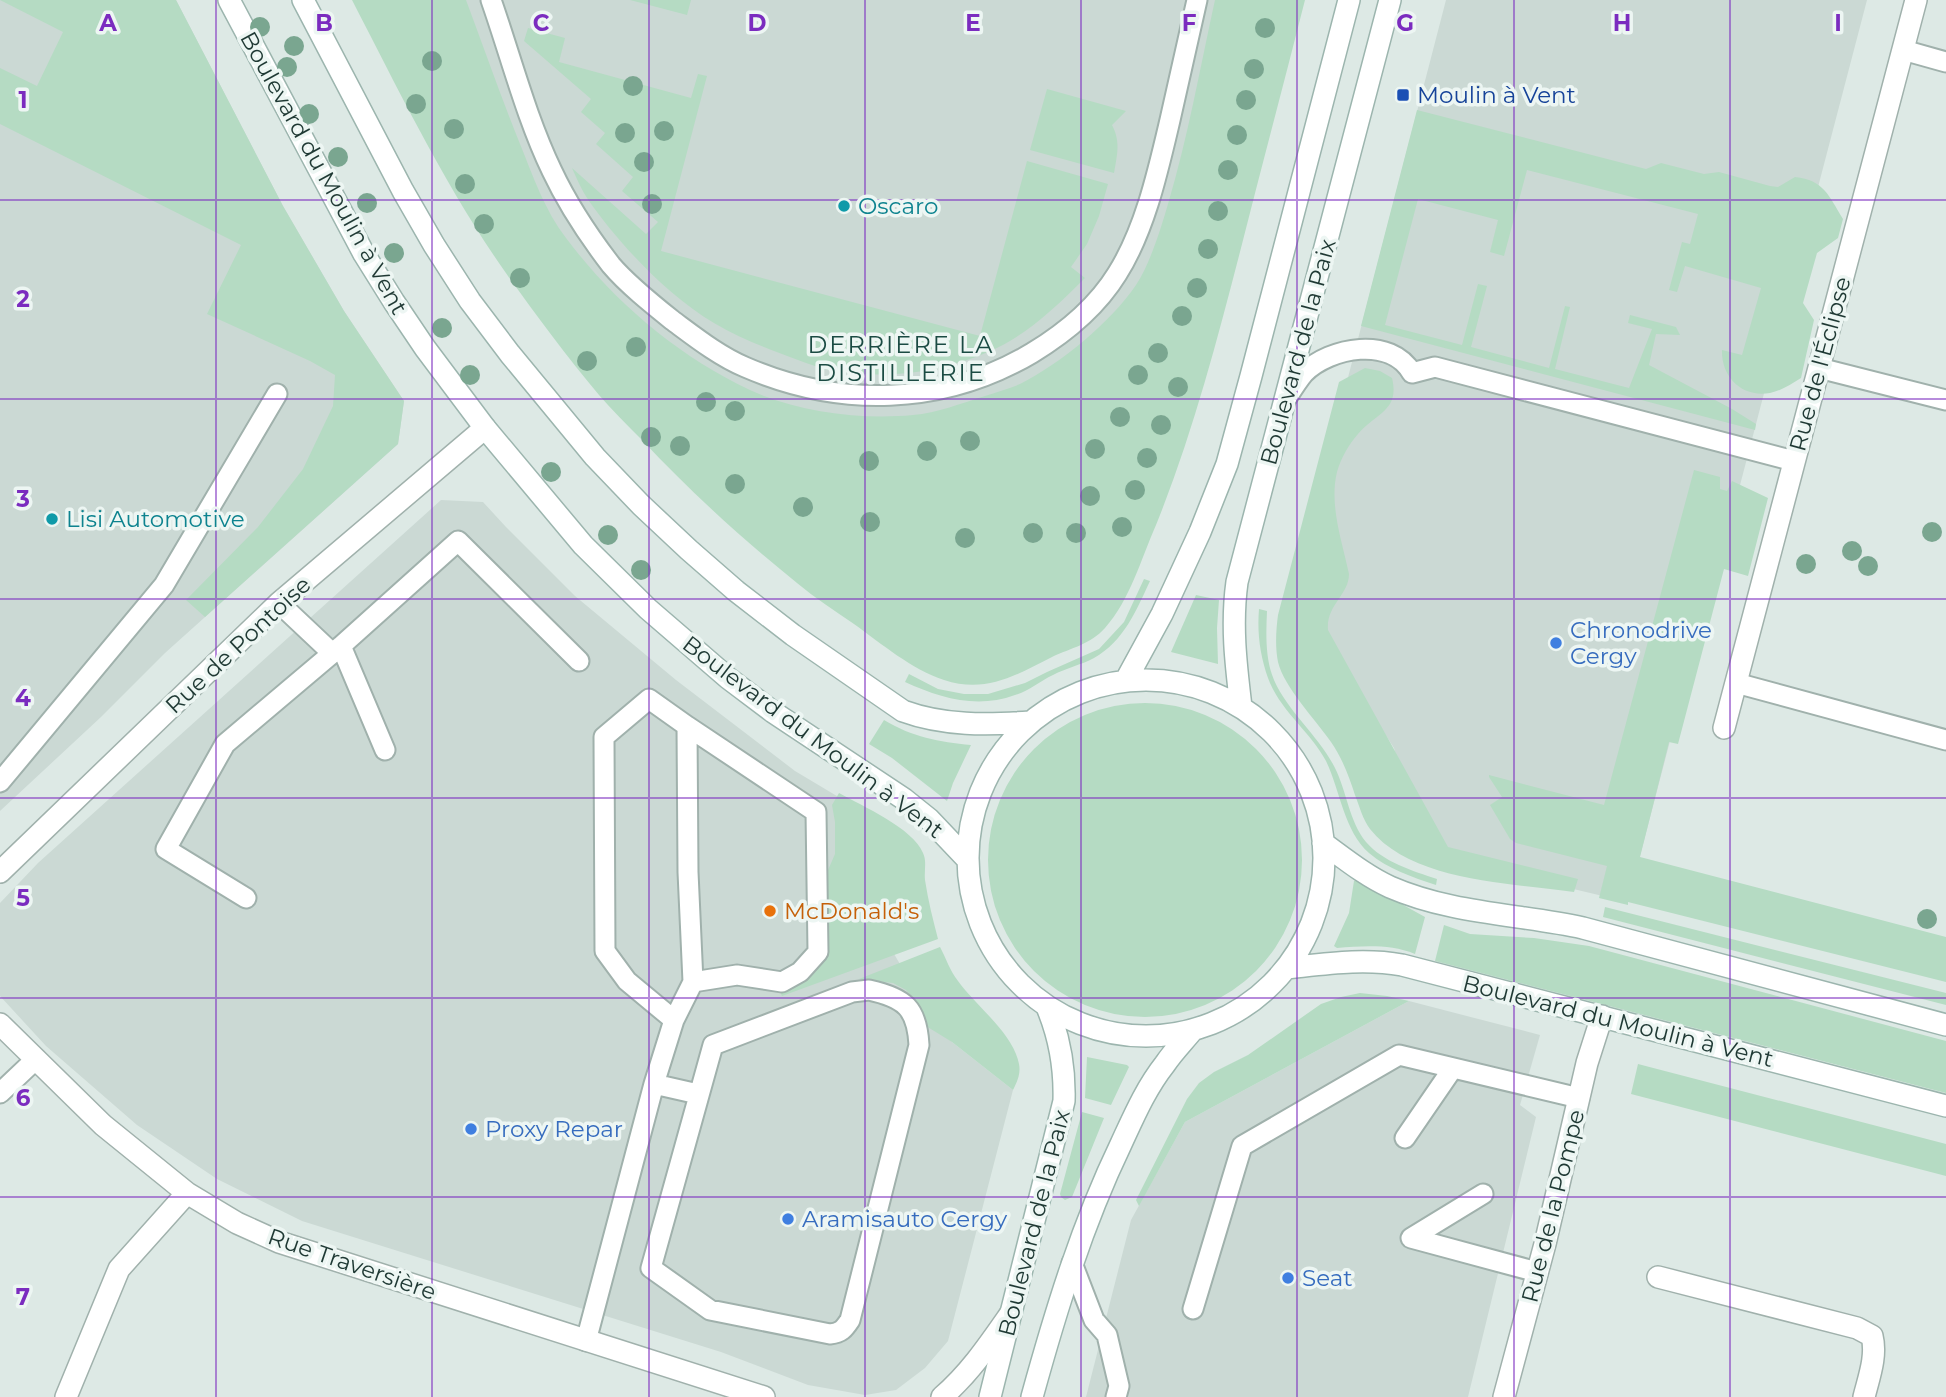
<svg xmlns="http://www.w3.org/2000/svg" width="1946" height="1397" viewBox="0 0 1946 1397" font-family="Montserrat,sans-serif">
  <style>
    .built { fill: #cbd9d4 }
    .green { fill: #b5dbc3 }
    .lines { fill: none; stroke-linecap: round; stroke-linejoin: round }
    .service-casing { stroke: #a0b1ac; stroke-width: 23 }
    .minor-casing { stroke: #a0b1ac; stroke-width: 24 }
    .secondary-casing { stroke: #9cb5ae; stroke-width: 24 }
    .service { stroke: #fff; stroke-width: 19 }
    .minor { stroke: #fff; stroke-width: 21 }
    .secondary { stroke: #fff; stroke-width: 21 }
    .tree { fill: #7aa690 }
    .grid { fill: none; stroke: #7b2cbf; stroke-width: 2; stroke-opacity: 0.55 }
    .transit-dot { fill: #1a4fb4; stroke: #edf6f3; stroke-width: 2.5 }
    .culture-dot { fill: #0f9aa8; stroke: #edf6f3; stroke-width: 2.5 }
    .shop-dot { fill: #3f7fe0; stroke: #edf6f3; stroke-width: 2.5 }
    .food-dot { fill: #e8710a; stroke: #edf6f3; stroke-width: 2.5 }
    .labels { text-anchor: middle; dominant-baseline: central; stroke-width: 7; stroke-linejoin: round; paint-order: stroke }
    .transit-label { font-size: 23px; fill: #164399; stroke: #edf6f3; text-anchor: start }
    .street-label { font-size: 23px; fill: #1f3934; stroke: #edf6f3 }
    .culture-label { font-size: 23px; fill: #0d838f; stroke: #edf6f3; text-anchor: start }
    .shop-label { font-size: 23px; fill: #366cbe; stroke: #edf6f3; text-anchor: start }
    .food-label { font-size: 23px; fill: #c56008; stroke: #edf6f3; text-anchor: start }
    .neighbourhood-label { font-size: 24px; letter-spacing: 2px; fill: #1b4b43; stroke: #edf6f3 }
    .grid-label { font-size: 23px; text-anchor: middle; font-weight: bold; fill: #7b2cbf; stroke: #edf6f3; stroke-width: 7; stroke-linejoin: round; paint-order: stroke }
  </style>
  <rect width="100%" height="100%" fill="#dde9e5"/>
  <!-- built -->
  <path class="built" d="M0,0H176L283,206L344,311L404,401L398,444L165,653L101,717L0,811Z
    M371,0H1293L1209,329L872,627Z
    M1446,0H1867L1756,424L1734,508L1731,507L1628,902L1447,859L1417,829L1394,748L1348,676L1284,624Z
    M441,500L483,502L506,527L575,596L676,680L795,771L872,817L890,947L911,983L952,1042L1013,1090L948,1341L925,1368L896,1390L865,1395L808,1385L721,1352L302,1221L217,1179L137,1125L46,1046L0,996V903L38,863Z
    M1409,1001L1540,1035L1520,1105L1536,1117L1468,1397H1086L1131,1220L1185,1122Z"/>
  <!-- green -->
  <path class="green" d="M0,0H176L283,206L344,311L404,401L398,444L205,617L186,600L258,527L303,469L333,406L335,375L310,361L207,314L241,245L0,124V68L37,86L63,32Z
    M352,0H466C484,48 501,97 520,144C533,176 545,211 566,238C614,302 678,356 750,390C797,412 861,420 913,415C937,413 962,403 985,396C996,392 1009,389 1020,384C1060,364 1111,322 1136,285C1150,264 1161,228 1168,204C1188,137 1200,68 1215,0H1305C1284,83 1262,165 1241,248C1217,341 1192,436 1156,525C1141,559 1130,600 1105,628C1091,644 1071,648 1052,657C1016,675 986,694 944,680C911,669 882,644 854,624C835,611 815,598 797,583C742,539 690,491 642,440C627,425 612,410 599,395C567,357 537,316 508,276C447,190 400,93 352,0Z
    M630,0H691L687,15Z
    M528,28L565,38L559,62L691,98L698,74L707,76L661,251L980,336L1027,161L1108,184L1099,216L1087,244L1071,267L1085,278C1056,307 1026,336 988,352C945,371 895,378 848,373C825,371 803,362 782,354C759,345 735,336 714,323C668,296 620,245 589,201C582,191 577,179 572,168L646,234L658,222L622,191L633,177L596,144L605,133L581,112L591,99L524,41Z
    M1047,89L1126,111L1112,125C1121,142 1117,155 1114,173L1030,150Z
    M1417,110L1646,169L1661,163L1704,174L1719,172L1770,186L1778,187L1795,177C1824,180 1829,196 1843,219L1838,238L1817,253L1803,303L1814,320L1801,378C1791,384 1781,391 1770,393C1742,398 1721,377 1722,350L1742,355L1761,288L1685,266L1677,292L1669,290L1682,242L1690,244L1698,214L1527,170L1504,256L1490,252L1498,220L1418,199L1385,325L1462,345L1478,284L1487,286L1471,347L1549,368L1565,306L1570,307L1555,369L1629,388L1652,329L1628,323L1630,315L1676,327L1680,335L1656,334L1649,365L1732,409L1756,424L1755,430L1361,326Z
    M1365,368L1380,371L1392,378C1400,411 1376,413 1358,434C1349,444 1341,458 1337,472C1329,505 1342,541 1349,574C1349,595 1326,605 1328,630L1448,847L1578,879L1574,892C1512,883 1412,882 1370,829C1363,820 1359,805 1355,795C1349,776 1342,758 1331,742C1315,719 1284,687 1278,662C1275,647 1276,630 1278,615L1339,382Z
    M1694,470L1720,477V489L1727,491L1732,481L1768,498L1748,576L1724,569L1678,744L1669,742L1640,857L1946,937V982L1628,902V905L1599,898L1607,866L1516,843L1510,839L1490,805L1502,797L1489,777V775L1604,805Z
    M1144,579L1150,581C1136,611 1124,641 1094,658C1081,665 1066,668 1053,675C1040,681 1029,691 1015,695C977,709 940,698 905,682L909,674L938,689L964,694H988L1025,683L1047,672L1099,649L1124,622Z
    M1196,595L1219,600L1217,628L1218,664L1171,652Z
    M1259,609L1267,611C1266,633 1265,659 1274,680C1288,712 1319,736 1335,768C1347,792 1349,821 1366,842C1383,862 1413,871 1437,879L1436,885C1412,877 1388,869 1369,853C1344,831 1340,790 1326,761C1310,731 1280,711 1268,678C1260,655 1257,633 1259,609Z
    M988 860a157 157 0 1 1 314 0a157 157 0 1 1-314 0Z
    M884,720C912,737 939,742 971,745L953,783L947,801L892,758L869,744Z
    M839,793C862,806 913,828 923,853C927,861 924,871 925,880C928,900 933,920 938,939L782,996L780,992C801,984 813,979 824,959L825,877L835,854V822L832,805Z
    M1358,880L1425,917L1415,954C1390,944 1364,946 1337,948L1334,946L1349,913L1354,881Z
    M1605,907L1946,993V1005L1603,917Z
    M1444,925L1470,934L1534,938L1589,946L1946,1041V1093L1435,961Z
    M940,947C946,958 950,971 958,981C976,1006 1013,1033 1019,1064C1021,1074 1017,1082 1013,1090L952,1042L926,1026L917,1003L906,990L893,983L859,979Z
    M1360,993L1387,996L1409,1001L1185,1122L1139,1206L1136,1200L1187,1099L1199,1083L1214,1072L1248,1055L1321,1004L1341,997Z
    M1087,1057L1127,1065L1129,1067L1111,1105L1085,1098Z
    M1638,1064L1946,1144V1176L1631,1094Z
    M1082,1112L1104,1118L1072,1197L1065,1200L1061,1197L1060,1194Z"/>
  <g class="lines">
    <defs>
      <path id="service" d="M491,0C511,57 526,117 552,171C568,205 588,235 611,265C627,284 652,304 672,320C695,337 719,356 745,367C839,408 943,406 1032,353C1065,333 1096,308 1117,274C1145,230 1158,171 1170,120C1179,80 1188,40 1197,0
        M1903,50L1946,62
        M1819,368L1946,400
        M1288,396C1293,388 1298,380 1304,373C1330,347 1391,336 1412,373L1435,367L1794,461
        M279,603L331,652
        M341,646L385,750
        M1736,683L1946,740
        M687,726L816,812L818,952L800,972L782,982L737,975L693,982
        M0,782L164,585L277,394
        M246,898L166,849L225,744L341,646L458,541L579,661
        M869,990C905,998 917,1008 919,1045L850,1320C844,1329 841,1333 830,1334L710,1310L651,1268L713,1045L852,992Z
        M654,1084L698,1094
        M0,1093L36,1059
        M1405,1138L1453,1068
        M1483,1194L1411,1238L1537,1272
        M1072,1263L1094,1320L1107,1335L1119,1386L1116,1397
        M1193,1309L1242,1146L1399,1055L1579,1098
        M586,1341L654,1084L674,1020L693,982L688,872L687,726L649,699L604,737L605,951L627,981L674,1020"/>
      <path id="minor" d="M1724,728L1916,0
        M0,872L279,603L485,428
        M0,1024L103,1125L187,1193L237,1223L279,1242L764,1397
        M1658,1277L1857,1328L1872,1336C1877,1356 1869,1377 1864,1397
        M66,1397L119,1269L187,1193
        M942,1397C970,1373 990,1343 1011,1313
        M1504,1397L1545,1244L1587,1063L1602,1016"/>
      <path id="secondary" d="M229,0L364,254L394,302L425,348L485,428L583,545L648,609L728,678L773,712L904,799L929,819L967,859
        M303,0L403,191L434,245L470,301L510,354L595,457L641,505L689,550L736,591L793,635L903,711C944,726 987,725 1030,722
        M968 858a178 178 0 1 1 356 0a178 178 0 1 1-356 0Z
        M1126,680L1162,614L1200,532L1227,464L1251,376L1349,0
        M1241,707C1236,665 1231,625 1237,582L1390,0
        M1323,843C1345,859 1366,876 1390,887C1452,914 1519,914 1583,928L1946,1025
        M1286,968C1325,964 1363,958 1402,965L1946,1106
        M990,1397L1064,1101C1065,1068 1060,1038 1047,1007
        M1032,1397C1056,1310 1082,1225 1121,1144C1134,1116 1146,1088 1165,1064C1173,1052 1183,1042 1192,1031"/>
    </defs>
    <!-- service casing -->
    <use href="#service" class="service-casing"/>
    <!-- minor casing -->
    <use href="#minor" class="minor-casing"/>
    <!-- secondary casing -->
    <use href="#secondary" class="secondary-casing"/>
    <!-- service -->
    <use href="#service" class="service"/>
    <!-- minor -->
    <use href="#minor" class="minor"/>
    <!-- secondary -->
    <use href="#secondary" class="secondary"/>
  </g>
  <!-- trees -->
  <g class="tree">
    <circle cx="260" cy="27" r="10"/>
    <circle cx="1265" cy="28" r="10"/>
    <circle cx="294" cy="46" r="10"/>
    <circle cx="432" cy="61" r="10"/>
    <circle cx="287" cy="67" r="10"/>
    <circle cx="1254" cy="69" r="10"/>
    <circle cx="633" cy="86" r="10"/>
    <circle cx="1246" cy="100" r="10"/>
    <circle cx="416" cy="104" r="10"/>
    <circle cx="309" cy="114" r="10"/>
    <circle cx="454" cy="129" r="10"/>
    <circle cx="664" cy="131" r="10"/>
    <circle cx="625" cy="133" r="10"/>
    <circle cx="1237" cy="135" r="10"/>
    <circle cx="338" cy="157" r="10"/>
    <circle cx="644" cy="162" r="10"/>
    <circle cx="1228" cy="170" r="10"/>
    <circle cx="465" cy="184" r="10"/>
    <circle cx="367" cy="203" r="10"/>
    <circle cx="652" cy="204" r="10"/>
    <circle cx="1218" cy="211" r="10"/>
    <circle cx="484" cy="224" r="10"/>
    <circle cx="1208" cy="249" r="10"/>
    <circle cx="394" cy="253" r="10"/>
    <circle cx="520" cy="278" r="10"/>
    <circle cx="1197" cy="288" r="10"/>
    <circle cx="1182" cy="316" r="10"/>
    <circle cx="442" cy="328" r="10"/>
    <circle cx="636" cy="347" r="10"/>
    <circle cx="1158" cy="353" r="10"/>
    <circle cx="587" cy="361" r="10"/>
    <circle cx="470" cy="375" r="10"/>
    <circle cx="1138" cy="375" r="10"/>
    <circle cx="1178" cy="387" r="10"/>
    <circle cx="706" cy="402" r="10"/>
    <circle cx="735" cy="411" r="10"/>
    <circle cx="1120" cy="417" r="10"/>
    <circle cx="1161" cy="425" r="10"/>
    <circle cx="651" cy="437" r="10"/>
    <circle cx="970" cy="441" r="10"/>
    <circle cx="680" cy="446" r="10"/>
    <circle cx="1095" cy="449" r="10"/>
    <circle cx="927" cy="451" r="10"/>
    <circle cx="1147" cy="458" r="10"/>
    <circle cx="869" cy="461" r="10"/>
    <circle cx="551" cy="472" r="10"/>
    <circle cx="735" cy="484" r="10"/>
    <circle cx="1135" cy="490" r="10"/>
    <circle cx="1090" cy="496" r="10"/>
    <circle cx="803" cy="507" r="10"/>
    <circle cx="870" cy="522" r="10"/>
    <circle cx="1122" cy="527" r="10"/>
    <circle cx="1932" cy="532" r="10"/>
    <circle cx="1033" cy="533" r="10"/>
    <circle cx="1076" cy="533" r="10"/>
    <circle cx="608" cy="535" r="10"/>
    <circle cx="965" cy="538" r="10"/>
    <circle cx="1852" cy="551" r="10"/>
    <circle cx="1806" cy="564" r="10"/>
    <circle cx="1868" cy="566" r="10"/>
    <circle cx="641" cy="570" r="10"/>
    <circle cx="1927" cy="919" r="10"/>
  </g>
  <!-- grid -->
  <path class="grid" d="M216,0V1397M432,0V1397M649,0V1397M865,0V1397M1081,0V1397M1297,0V1397M1514,0V1397M1730,0V1397M0,200H1946M0,399H1946M0,599H1946M0,798H1946M0,998H1946M0,1197H1946"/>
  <!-- markers -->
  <rect class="transit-dot" x="1396" y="88" width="14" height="14" rx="3.5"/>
  <g class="culture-dot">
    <circle cx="844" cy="206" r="7"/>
    <circle cx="52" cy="519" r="7"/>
  </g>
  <g class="shop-dot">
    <circle cx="1556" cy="643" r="7"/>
    <circle cx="471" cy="1129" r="7"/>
    <circle cx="788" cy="1219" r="7"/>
    <circle cx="1288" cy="1278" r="7"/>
  </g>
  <circle class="food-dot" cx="770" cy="911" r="7"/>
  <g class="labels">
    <!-- transit labels -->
    <g class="transit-label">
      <text x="1417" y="95">Moulin à Vent</text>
    </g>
    <!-- street labels -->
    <g class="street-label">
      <text transform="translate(324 173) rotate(61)">Boulevard du Moulin à Vent</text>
      <text transform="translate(1298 352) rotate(-75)">Boulevard de la Paix</text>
      <text transform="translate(1820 364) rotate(-75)">Rue de l'Éclipse</text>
      <text transform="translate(238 645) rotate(-43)">Rue de Pontoise</text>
      <text transform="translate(813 737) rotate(37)">Boulevard du Moulin à Vent</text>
      <text transform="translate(1618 1021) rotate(14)">Boulevard du Moulin à Vent</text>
      <text transform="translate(1553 1206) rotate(-76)">Rue de la Pompe</text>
      <text transform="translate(1034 1223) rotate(-76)">Boulevard de la Paix</text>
      <text transform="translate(352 1264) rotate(19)">Rue Traversière</text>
    </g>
    <!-- culture labels -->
    <g class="culture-label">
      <text x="858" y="206">Oscaro</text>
      <text x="66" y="519">Lisi Automotive</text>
    </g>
    <!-- shop labels -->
    <g class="shop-label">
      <text x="1570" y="630">Chronodrive<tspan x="1570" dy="26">Cergy</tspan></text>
      <text x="485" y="1129">Proxy Repar</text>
      <text x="802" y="1219">Aramisauto Cergy</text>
      <text x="1302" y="1278">Seat</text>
    </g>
    <!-- food labels -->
    <g class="food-label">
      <text x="784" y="911">McDonald's</text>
    </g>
    <!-- neighbourhood labels -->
    <g class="neighbourhood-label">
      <text x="901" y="344">DERRIÈRE LA<tspan x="901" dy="28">DISTILLERIE</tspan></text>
    </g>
  </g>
  <g class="grid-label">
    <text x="108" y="31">A</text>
    <text x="324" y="31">B</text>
    <text x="541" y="31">C</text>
    <text x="757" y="31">D</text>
    <text x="973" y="31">E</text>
    <text x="1189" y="31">F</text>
    <text x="1405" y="31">G</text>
    <text x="1622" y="31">H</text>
    <text x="1838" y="31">I</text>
    <text x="23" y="108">1</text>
    <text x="23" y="307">2</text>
    <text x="23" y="507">3</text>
    <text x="23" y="706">4</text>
    <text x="23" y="906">5</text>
    <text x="23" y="1106">6</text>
    <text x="23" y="1305">7</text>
  </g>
</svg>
